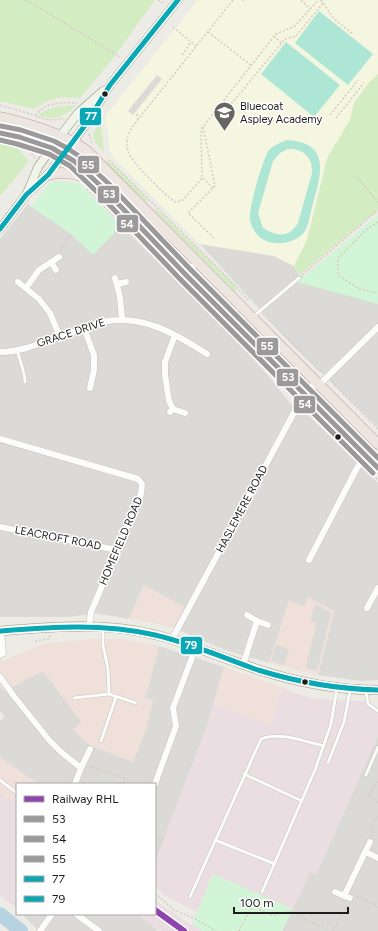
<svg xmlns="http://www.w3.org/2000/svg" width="378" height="931" viewBox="0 0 378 931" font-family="Figtree,sans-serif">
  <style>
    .residential { fill: #dbdad7 }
    .commercial { fill: #efe0d9 }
    .industrial { fill: #eadee3 }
    .education { fill: #f4f6e0 }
    .grass { fill: #d3ecc2 }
    .park { fill: #d2f4d7 }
    .pitch { fill: #aee6d6; fill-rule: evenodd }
    .parking { fill: #dadad7 }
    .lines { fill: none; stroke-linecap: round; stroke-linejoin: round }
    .river { stroke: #b7d2e1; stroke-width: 14 }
    .service-casing { stroke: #c4c4c1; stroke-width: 4 }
    .minor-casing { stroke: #c4c4c1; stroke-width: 7 }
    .secondary-casing { stroke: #91967c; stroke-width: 9 }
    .primary-casing { stroke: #a29c82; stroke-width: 10 }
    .trunk-casing { stroke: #c39ca1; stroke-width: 11 }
    .path { stroke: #d7cac4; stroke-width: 1.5; stroke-dasharray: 2 2; stroke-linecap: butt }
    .service { stroke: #fcfcfb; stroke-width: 3 }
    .minor { stroke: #fcfcfb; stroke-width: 6 }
    .secondary { stroke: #f1f4e9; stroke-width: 8 }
    .primary { stroke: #f0ede3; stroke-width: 9 }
    .trunk { stroke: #ede6e0; stroke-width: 10 }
    .bus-1-casing { stroke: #fff; stroke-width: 8 }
    .bus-2-casing { stroke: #fff; stroke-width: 8 }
    .bus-3-casing { stroke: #fff; stroke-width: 8 }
    .bus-4-casing { stroke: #fff; stroke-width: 8 }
    .bus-5-casing { stroke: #fff; stroke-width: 8 }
    .bus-1 { stroke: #9b9999; stroke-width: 5 }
    .bus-2 { stroke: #9b9999; stroke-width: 5 }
    .bus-3 { stroke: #9b9999; stroke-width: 5 }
    .bus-4 { stroke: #09a8b4; stroke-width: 5 }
    .bus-5 { stroke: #09a8b4; stroke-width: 5 }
    .rail-1-casing { stroke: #fff; stroke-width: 9 }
    .rail-1 { stroke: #8e44ad; stroke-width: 6 }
    .bus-dot { fill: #1d1d1d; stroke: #fff; stroke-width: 1.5 }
    .labels { text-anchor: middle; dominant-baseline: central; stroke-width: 3; stroke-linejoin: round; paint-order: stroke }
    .poi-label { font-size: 11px; fill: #1d1d1d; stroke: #fff; text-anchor: start }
    .street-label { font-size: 11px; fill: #1d1d1d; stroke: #fff }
    .line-badge { stroke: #fff; stroke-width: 1.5 }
    .badge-label { font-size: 11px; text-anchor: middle; font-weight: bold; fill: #fff }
  </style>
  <rect width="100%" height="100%" fill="#ecebe5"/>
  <!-- residential -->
  <path class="residential" d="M28,204L70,233L93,254L121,226L217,319L266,373L290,403L301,411H304L378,483V680L361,681L318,675L334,611L308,598L304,607L289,601L269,663L225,650L174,628L184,607L144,585L129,619L95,613L71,617H0V239Z
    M200,244L274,256L294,266L299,275L378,301V427L292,345Z
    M159,646L224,667L206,729L155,862V784H38L0,757V721L5,717L0,711V686L4,691L43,671L82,722L73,730L133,762L145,732L153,701L145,699Z
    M378,736V931H282L310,872L316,874Z
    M22,914H137L157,929L156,931H36L37,929Z"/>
  <!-- commercial -->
  <path class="commercial" d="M144,585L184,607L174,628L160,624L129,619Z
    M308,597L334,611L318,675L269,663L289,601L304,607Z
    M93,639H121L159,646L145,698L153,701L145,732L133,762L89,745L73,730L82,722L43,671L4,691L0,686V655L3,661L43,644Z
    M224,667L281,687L272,724L213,705Z
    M0,757L38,784H17V805L0,793Z"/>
  <!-- industrial -->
  <path class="industrial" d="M281,687L295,693L311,698L346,701H365L367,705L378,714V736L316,875L310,872L293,909L213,874L197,912L164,895L155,885V862L206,729L213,705L272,724Z
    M0,793L17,805V908L0,896Z
    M155,900L191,925L195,926L202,931H162L157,929L137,914H155Z"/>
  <!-- education -->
  <path class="education" d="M198,0H378V74L367,85L354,103L350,120L326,162L307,240L294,266L274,256L200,244L114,158L109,150L108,134L105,121L106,115Z"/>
  <!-- grass -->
  <path class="grass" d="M0,0H155L114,57L80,98C56,97 54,96 34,109L0,101Z
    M378,74V210L299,275L294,266L307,240L328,156L350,120L354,103L367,85Z
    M77,105C63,117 58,120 39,116L40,114C51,106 63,106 77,105Z
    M100,122L104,152C92,139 90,137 100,122Z
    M0,143C16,147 20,147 28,162L2,194H0Z
    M88,160L187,259V264H182L136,214L85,164Z
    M106,161L112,163L148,200L146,202L105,162Z
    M157,209L236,286V293L154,210Z
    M197,272L200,273L300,375L299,379L295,378L286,368L197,280L195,276Z
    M316,392L378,452V461L314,398V395Z"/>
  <!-- park -->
  <path class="park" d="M56,181L79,183L121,226L93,255L70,233L31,207L50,183Z
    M378,215V304L297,282Z
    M213,874L293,909L282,931H202L195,926L192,925Z"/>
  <!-- pitch -->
  <path class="pitch" d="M319,11L373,54L348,85L295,43Z
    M286,42L340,85L314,117L261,74Z
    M287,140C329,143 322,170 314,200C311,209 310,220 306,229C299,243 278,246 266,241C257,237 252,229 250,220C248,210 263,158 269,150C274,145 281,142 287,140ZM288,149C304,148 313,158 312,173L298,223C288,239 277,236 263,228L258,213L273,161L280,153Z"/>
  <!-- parking -->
  <path class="parking" d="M157,75L162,79L133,115L128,111Z
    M315,604L331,613L317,671L305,668L317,623L310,621Z
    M276,645L289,649L284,665L271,661Z
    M366,768L378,775V777L369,791L358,785Z"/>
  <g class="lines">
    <!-- river -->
    <path class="river" d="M0,914L21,931"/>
    <defs>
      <path id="service" d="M254,316L299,278
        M17,350C20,361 25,372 25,382
        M103,628V645L108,669L109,694
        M366,692L368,704L378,711
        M74,698L109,694L136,703
        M101,741L116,697
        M328,763L344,722L350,691
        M244,774L302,801
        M366,775L378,747
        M0,780L17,793
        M215,840L275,864
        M262,892L315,770L331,724L337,688
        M190,897L261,739C278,731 306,742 324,746"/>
      <path id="minor" d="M51,262L56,270
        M185,274L197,262
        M115,278L120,297L122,319
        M18,282L39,299L50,313L60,337
        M117,284L126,282
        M26,288L39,270L59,257
        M84,328L94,355V370L90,388
        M0,352C17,352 34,346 50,340C68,335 85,326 102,322C141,313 176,334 207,354
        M173,409L169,401L165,375V362L175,335
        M170,412L173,409L185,413
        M0,439L138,479L142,484L141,494L91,612L89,626
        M0,527L117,550
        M309,560L357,468L366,455
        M367,608L378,588
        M247,615L257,621
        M172,639L304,394L312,386L319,385L378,327
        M0,655L3,653L1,631
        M243,665L257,621L268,625
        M0,677L13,695L49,740L61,752L81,768L75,784
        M81,768L90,749
        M155,784L176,726L173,708L196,647
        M366,852L378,858
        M335,892L350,898
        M344,896L370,842
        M76,914L99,931
        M40,931L52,914"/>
      <path id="secondary" d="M27,193L38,167L61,135L78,113L103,91
        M0,229L26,195L48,175L64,154L86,124L110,85L178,0"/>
      <path id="primary" d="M0,631C51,627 106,622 156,635C186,642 213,655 242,664C286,680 331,690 378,690"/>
      <path id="trunk" d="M0,117C31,125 60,132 86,150L378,444
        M0,133L19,137L52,148L64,154L74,161L104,189L185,274L378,468
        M48,175C62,171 78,174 91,180"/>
    </defs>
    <!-- service casing -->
    <use href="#service" class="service-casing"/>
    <!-- minor casing -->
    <use href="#minor" class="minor-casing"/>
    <!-- secondary casing -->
    <use href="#secondary" class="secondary-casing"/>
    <!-- primary casing -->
    <use href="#primary" class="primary-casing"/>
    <!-- trunk casing -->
    <use href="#trunk" class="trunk-casing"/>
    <!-- path -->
    <path class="path" d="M26,0L122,58
      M158,0L163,3
      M233,0L132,127C128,134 125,142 128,151C131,162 165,195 175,202L181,201L184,199L202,178L201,129L276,34L295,26L318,0
      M242,0H244
      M301,0L310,9
      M321,0L334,19L353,34
      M173,27L196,46
      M208,32L252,66
      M274,36L281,43
      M182,55L191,42
      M223,102L232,103L285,39L296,36L323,3
      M0,105C9,108 18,110 27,113C43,117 46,123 63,118
      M137,114L138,120
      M330,115L358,80
      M36,116C43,102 64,102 77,103
      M336,118L364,83
      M203,127L215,186L188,213L215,239
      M89,134L92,143
      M14,146L21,148
      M29,150L35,158
      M109,160L221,271L250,302
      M357,177L378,202
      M203,178L213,188
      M87,189L165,267
      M378,222L365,231L338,258V275L359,289L378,293
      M60,251L71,234
      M302,275L378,210
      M263,314L319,370L324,371
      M212,315L294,398
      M333,381V383L378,429
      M304,409L333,436
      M373,475L378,480
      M35,641L49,639L50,635
      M89,766L125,779
      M378,781L368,796L378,802
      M155,835L163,840L155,857
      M371,837L373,826L378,816
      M155,893L174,910L194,918L216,931
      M356,897H359L378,907
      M239,931L252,906L272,915L290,911L329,931
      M333,931L348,903"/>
    <!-- service -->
    <use href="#service" class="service"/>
    <!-- minor -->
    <use href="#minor" class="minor"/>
    <!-- secondary -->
    <use href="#secondary" class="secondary"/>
    <!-- primary -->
    <use href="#primary" class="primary"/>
    <!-- trunk -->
    <use href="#trunk" class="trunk"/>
    <defs>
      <path id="bus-1" d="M0,133L19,137L52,148L74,161L104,189L185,274L378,468"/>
      <path id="bus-2" d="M0,140L17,144L49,154L70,166L99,194L180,279L373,473"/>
      <path id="bus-3" d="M1,126L21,130L54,141L67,148L79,156L109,184L190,269L378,458"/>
      <path id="bus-4" d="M0,229L26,195L48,175L86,124L110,85L178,0"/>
      <path id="bus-5" d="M0,631C52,627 103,623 155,635C190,643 224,658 258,670C297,682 337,689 378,690"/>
    </defs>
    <!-- bus-1 casing -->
    <use href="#bus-1" class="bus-1-casing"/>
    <!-- bus-2 casing -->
    <use href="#bus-2" class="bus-2-casing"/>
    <!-- bus-3 casing -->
    <use href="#bus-3" class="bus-3-casing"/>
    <!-- bus-4 casing -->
    <use href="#bus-4" class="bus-4-casing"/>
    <!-- bus-5 casing -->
    <use href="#bus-5" class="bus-5-casing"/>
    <!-- bus-1 -->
    <use href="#bus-1" class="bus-1"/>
    <!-- bus-2 -->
    <use href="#bus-2" class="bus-2"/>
    <!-- bus-3 -->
    <use href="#bus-3" class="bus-3"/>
    <!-- bus-4 -->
    <use href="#bus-4" class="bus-4"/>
    <!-- bus-5 -->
    <use href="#bus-5" class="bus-5"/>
    <defs>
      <path id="rail-1" d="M155,910L184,931"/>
    </defs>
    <!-- rail-1 casing -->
    <use href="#rail-1" class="rail-1-casing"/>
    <!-- rail-1 -->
    <use href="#rail-1" class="rail-1"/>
  </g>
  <!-- icons -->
  <defs>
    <symbol id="school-pin" viewBox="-11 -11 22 30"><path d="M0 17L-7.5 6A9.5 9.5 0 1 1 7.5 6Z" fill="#656563" stroke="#fff"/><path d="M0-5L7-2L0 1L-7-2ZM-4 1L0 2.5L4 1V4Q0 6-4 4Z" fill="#fff"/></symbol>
  </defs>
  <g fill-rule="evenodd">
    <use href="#school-pin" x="212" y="100" width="25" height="34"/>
  </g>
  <!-- markers -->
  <g class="bus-dot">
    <circle cx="105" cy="94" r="3.5"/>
    <circle cx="338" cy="437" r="3.5"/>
    <circle cx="305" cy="682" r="3.5"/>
  </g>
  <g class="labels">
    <!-- poi labels -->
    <g class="poi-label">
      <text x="240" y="106">Bluecoat<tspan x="240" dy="13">Aspley Academy</tspan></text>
    </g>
    <!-- street labels -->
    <g class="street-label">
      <text transform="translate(71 333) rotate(-18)">GRACE DRIVE</text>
      <text transform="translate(242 509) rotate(-62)">HASLEMERE ROAD</text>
      <text transform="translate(58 538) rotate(11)">LEACROFT ROAD</text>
      <text transform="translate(121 541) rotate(-67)">HOMEFIELD ROAD</text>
    </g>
  </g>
  <g class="line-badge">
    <rect x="79" y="107" width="23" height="19" rx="4" fill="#09a8b4"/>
    <rect x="77" y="155" width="23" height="19" rx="4" fill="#9b9999"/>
    <rect x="97" y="185" width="23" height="19" rx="4" fill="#9b9999"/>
    <rect x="116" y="214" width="23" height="19" rx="4" fill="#9b9999"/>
    <rect x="256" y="337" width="23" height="19" rx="4" fill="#9b9999"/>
    <rect x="276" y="368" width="23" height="19" rx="4" fill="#9b9999"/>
    <rect x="293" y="395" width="23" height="19" rx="4" fill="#9b9999"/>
    <rect x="180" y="636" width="23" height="19" rx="4" fill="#09a8b4"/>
  </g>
  <g class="badge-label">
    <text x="91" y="120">77</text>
    <text x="88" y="169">55</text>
    <text x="109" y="198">53</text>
    <text x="127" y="228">54</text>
    <text x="267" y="350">55</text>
    <text x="288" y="381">53</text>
    <text x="305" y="408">54</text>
    <text x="191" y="649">79</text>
  </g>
  <!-- legend -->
  <rect x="16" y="783" width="140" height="132" fill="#ffffff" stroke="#a5a5a5"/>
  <rect x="24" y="796" width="20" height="6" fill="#8e44ad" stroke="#a5a5a5"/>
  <text x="52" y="803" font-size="12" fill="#1d1d1d">Railway RHL</text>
  <rect x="24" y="816" width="20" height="6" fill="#9b9999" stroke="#a5a5a5"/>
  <text x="52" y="823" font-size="12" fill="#1d1d1d">53</text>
  <rect x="24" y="836" width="20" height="6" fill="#9b9999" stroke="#a5a5a5"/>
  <text x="52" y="843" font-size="12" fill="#1d1d1d">54</text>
  <rect x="24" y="856" width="20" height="6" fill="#9b9999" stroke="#a5a5a5"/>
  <text x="52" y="863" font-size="12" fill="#1d1d1d">55</text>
  <rect x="24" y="876" width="20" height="6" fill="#09a8b4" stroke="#a5a5a5"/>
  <text x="52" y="883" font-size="12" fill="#1d1d1d">77</text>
  <rect x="24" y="896" width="20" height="6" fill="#09a8b4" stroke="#a5a5a5"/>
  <text x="52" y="903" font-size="12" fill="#1d1d1d">79</text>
  <!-- scale -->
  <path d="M234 907v6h114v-6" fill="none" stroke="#1d1d1d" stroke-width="2"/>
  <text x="240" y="907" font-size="12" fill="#1d1d1d" stroke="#ffffff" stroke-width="3" paint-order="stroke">100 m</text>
</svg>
